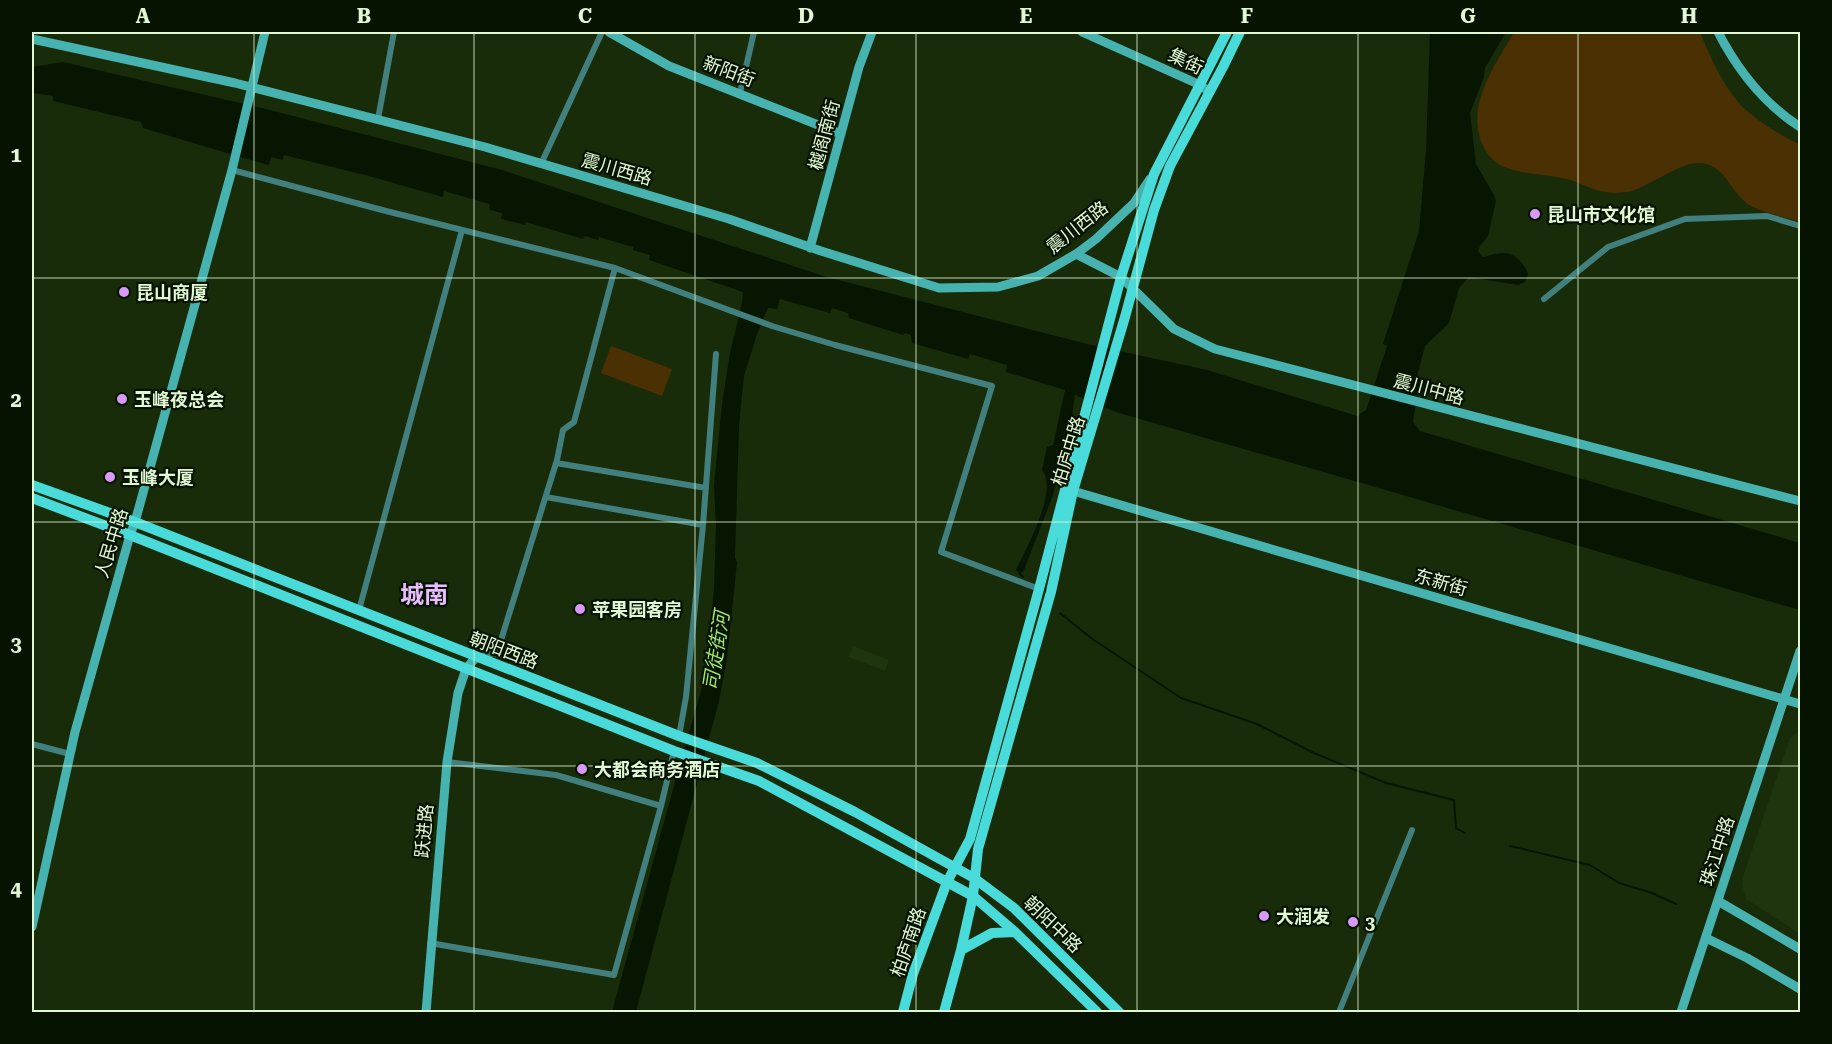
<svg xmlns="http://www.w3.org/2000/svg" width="1832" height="1044" viewBox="0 0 1832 1044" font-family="'Roboto Serif','Noto Sans SC',serif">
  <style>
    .built { fill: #1f350d }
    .green { fill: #4b3004 }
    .water { fill: #061600 }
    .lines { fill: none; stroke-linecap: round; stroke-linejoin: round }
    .stream { stroke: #061600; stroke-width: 2 }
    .street { stroke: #41807e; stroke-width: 6 }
    .secondary { stroke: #47b3b1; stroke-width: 9 }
    .primary { stroke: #48dbd9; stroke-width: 10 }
    .grid { fill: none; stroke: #e2f8d4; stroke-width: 1.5; stroke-opacity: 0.55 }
    .poi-dot { fill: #d89af8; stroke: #051300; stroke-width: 2 }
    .labels { text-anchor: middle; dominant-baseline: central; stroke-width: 4.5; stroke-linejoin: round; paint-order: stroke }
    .street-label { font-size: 18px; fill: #e2f8d4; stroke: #051300 }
    .poi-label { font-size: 18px; font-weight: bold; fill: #e2f8d4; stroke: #051300; text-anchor: start }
    .water-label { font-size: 20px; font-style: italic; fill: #9fe76a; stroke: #051300 }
    .district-label { font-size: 24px; font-weight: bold; fill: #e8bdff; stroke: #051300 }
    .neatline { fill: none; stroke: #e2f8d4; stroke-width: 2 }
    .grid-label { font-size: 20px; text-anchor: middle; font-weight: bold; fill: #e2f8d4 }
  </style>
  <rect width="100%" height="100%" fill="#192c09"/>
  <!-- built -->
  <path class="built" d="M853,646L889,660L885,671L849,657Z
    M1800,730V934L1746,899L1742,885L1744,874L1790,738Z"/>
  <!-- green -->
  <path class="green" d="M1514,32H1700C1710,57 1721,81 1738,102C1750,117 1784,137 1800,145V222C1785,217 1767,214 1753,207C1730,196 1727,163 1698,163C1678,163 1646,189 1627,192C1596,196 1589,184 1562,178C1541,173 1520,175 1500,165C1490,159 1485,151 1481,141C1467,103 1496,64 1514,32Z
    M611,346L672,369L662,396L601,373Z"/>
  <!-- water -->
  <path class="water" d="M1430,32H1506L1485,68L1484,77L1470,113L1476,164L1494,195L1496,201L1488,236L1480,246L1478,251L1483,257C1489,256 1496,253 1502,253C1514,252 1525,264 1528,274L1525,282L1518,285L1469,277L1459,288L1449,323L1425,346L1417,376L1419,384L1413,422L1420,431L1800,543V610L1116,412L1075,395L1071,424L1053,495L1024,570L1020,574L1016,570C1026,549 1059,490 1042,470L1047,447L1053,445L1065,390L1006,372L1007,365L970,354L968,359L912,343L911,335L905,333L903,335L849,318L848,313L832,308L830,313L780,299L777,309L768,308L757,334L744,376L739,426L735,558L737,562L727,659L719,701L636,1012H612L681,760L707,670L714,588L716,526L714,485L722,404L730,353L742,303L743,292L649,260L650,255L633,250V247L599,237L598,240L585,236L583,239L526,222L525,225L501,219L502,213L490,210L489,204L444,191L443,197L369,176L284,155L283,160L271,157L269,165L254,161L143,128L141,122L53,101V96L32,93V67L63,62L270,110L502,170L823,276L1087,344L1207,370L1357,416L1366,410L1387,346L1383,344L1419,231L1426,150Z"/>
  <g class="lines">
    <!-- stream -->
    <path class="stream" d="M1020,571V574L1023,577
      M1060,613L1091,638L1181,698L1257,724L1314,753L1386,783L1454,800L1456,828L1465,833
      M1510,846L1590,865L1619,883L1652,893L1676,904"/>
    <!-- street -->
    <path class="street" d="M740,93L754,32
      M378,119L394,32
      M541,164L602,32
      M232,170L386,211L615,268L772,326L835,345L992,386L941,552L1039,589
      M1544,299L1608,247L1685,219L1767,216L1800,226
      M556,463L706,488
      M546,497L703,525L686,697L679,736
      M703,525L716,354
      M359,610L462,230
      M481,656L497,653L557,460L563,430L574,422L615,268
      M32,744L70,754
      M447,762L556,775L661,806
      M430,943L614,975L661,806L674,751
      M1339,1012L1412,830"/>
    <!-- secondary -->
    <path class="secondary" d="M609,32L669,66L841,134
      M1082,32L1198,84L1210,92
      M1718,32C1738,71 1763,103 1800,127
      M32,39L235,83L485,147L729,219L821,251L939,288L998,287L1038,276L1076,254L1096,239L1134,203L1150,179
      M810,248L859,67L872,32
      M1076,254L1121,277L1174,329L1215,349L1800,501
      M1073,491L1800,704
      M1718,901L1800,949
      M32,927L75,732L130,535L135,522L232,170L265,32
      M1706,938L1747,958L1800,989
      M426,1012L447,762L458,693L466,669L476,657
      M1681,1012L1800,651"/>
    <!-- primary -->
    <path class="primary" d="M32,485L135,522L679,736L757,763L855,812L974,878L1014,908L1119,1012
      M32,498L130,535L674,751L759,781L973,896L1015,932L1097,1012
      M961,950L992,933L1015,932
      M903,1012L913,974L947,882L970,839L1039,589L1121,277L1154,174L1227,32
      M944,1012L961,950L973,896L978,849L1051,592L1073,491L1125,317L1154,210L1170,166L1223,67L1240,32"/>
  </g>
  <!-- grid -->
  <path class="grid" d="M254,32V1012M474,32V1012M695,32V1012M916,32V1012M1137,32V1012M1358,32V1012M1578,32V1012M32,278H1800M32,522H1800M32,766H1800"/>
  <!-- markers -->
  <g class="poi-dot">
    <circle cx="1535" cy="214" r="6"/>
    <circle cx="124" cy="292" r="6"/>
    <circle cx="122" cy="399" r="6"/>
    <circle cx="110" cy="477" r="6"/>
    <circle cx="580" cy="609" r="6"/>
    <circle cx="582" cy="769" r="6"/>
    <circle cx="1264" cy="916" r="6"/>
    <circle cx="1353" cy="922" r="6"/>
  </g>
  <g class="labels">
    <!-- street labels -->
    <g class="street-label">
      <text transform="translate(1186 61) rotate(25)">集街</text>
      <text transform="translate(729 71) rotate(21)">新阳街</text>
      <text transform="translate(824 135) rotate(-75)">樾阁南街</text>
      <text transform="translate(617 169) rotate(16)">震川西路</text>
      <text transform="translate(1077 227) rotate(-38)">震川西路</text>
      <text transform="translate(1429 389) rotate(15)">震川中路</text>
      <text transform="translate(1068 451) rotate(-73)">柏庐中路</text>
      <text transform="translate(111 543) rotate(-73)">人民中路</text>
      <text transform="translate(1441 582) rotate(16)">东新街</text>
      <text transform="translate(504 650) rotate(21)">朝阳西路</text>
      <text transform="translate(424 831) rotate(-85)">跃进路</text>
      <text transform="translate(1717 851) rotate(-72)">珠江中路</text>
      <text transform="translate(1053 924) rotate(44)">朝阳中路</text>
      <text transform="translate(908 942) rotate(-71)">柏庐南路</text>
    </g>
    <!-- poi labels -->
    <g class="poi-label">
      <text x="1547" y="214">昆山市文化馆</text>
      <text x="136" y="292">昆山商厦</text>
      <text x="134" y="399">玉峰夜总会</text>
      <text x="122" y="477">玉峰大厦</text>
      <text x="592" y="609">苹果园客房</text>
      <text x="594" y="769">大都会商务酒店</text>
      <text x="1276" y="916">大润发</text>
      <text x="1365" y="922">3</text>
    </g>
    <!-- water labels -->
    <g class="water-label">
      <text transform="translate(716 651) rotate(-81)">司徒街河</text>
    </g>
    <!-- district labels -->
    <g class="district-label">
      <text x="424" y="595">城南</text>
    </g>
  </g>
  <!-- border -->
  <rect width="1832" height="1044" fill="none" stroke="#051300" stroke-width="66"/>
  <rect x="33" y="33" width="1766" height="978" class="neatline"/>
  <g class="grid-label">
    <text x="143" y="23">A</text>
    <text x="364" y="23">B</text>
    <text x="585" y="23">C</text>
    <text x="806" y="23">D</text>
    <text x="1026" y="23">E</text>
    <text x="1247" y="23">F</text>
    <text x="1468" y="23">G</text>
    <text x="1689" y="23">H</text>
    <text x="16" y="162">1</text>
    <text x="16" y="407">2</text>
    <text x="16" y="651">3</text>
    <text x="16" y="896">4</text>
  </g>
</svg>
